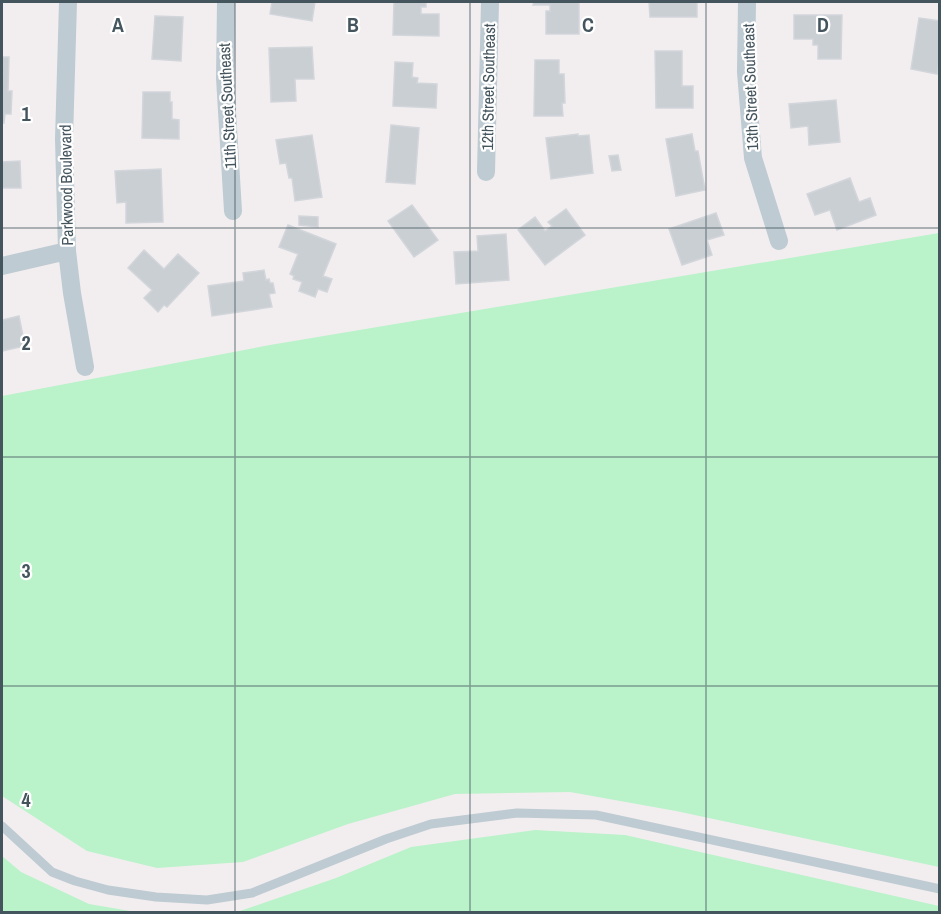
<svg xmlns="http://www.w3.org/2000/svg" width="941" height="914" viewBox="0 0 941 914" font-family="'Archivo Narrow',sans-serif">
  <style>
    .green { fill: #baf2ca }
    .building { fill: #cacfd4; stroke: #d2d6db; stroke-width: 1.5 }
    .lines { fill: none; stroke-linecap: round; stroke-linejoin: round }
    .lane { stroke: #becbd2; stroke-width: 9 }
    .street { stroke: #becbd2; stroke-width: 18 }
    .grid { fill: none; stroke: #45555e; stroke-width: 1.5; stroke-opacity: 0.55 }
    .labels { text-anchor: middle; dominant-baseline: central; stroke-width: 4.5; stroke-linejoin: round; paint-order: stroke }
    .street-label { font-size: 16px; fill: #45555e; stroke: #fff }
    .grid-label { font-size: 20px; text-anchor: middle; font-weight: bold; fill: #45555e; stroke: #fff; stroke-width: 4.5; stroke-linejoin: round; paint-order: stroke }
  </style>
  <rect width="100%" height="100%" fill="#f2eeef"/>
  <!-- green -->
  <path class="green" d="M939,233V867L676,811L570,792L455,794L348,824L243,862L157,868L87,851L2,796V396L270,345Z
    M535,830L625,835L939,906V912H237L336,878L411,847Z
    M2,856L21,872L89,904L136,912H2Z"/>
  <!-- building -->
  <path class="building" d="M272,2H315L312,21L270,14Z
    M394,2H426V7H421V14H439V36L393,35Z
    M534,2H579V34H546V11H550V5H533Z
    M649,2H697V17H650Z
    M794,15H842L841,59H818V45H813V39H794Z
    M155,16L183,17L181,61L152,59Z
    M919,18L940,21V56L937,74L911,69Z
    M312,47L314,79H295L296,101L271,102L269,48Z
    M655,51H682V86H693V108H656Z
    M2,57H9L8,91H12L11,114H5L4,123L2,122Z
    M535,60H559V74H564L565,103H562L563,116H534Z
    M395,62L413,63L412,77L418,78L417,83L437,84L436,108L393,106Z
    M143,92H170V102H172V119L179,120V139L142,138Z
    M836,100L840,142L809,145L808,126L791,128L789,104Z
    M391,125L419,128L415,184L386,182Z
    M578,134V136L589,135L593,173L551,179L546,138Z
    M692,134L695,151H698L705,190L676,196L666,139Z
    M312,135L322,197L295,201L292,178H289L286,163L280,164L276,140Z
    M618,155L621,170L612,171L609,156Z
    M20,161L21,188H2V162Z
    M161,169L163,222L126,223V202L117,203L115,171Z
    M850,178L859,202L870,198L876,215L837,230L830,210L815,215L807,194Z
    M412,205L438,240L414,257L388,221Z
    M566,209L585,235L545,265L518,230L535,217L545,231L552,226L548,222Z
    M716,213L724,235L707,240L712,255L682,265L669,229Z
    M299,216L318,217V227L299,225Z
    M288,225L336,244L323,276L332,279L327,292L318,289L315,297L299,291L302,282L293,279L294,276L290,274L298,254L279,247Z
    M506,234L509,280L456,284L454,252L478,251L477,236Z
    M144,250L164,269L178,254L199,273L167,307L164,305L158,312L144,298L152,290L128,268Z
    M264,270L266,280L269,279L270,283H273L275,293L269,294L272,307L212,316L208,286L244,281L243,273Z
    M19,316L25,346L2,351V320Z"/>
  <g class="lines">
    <!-- lane -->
    <path class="lane" d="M2,826L52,872L75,881L108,890L156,897L207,900L252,893L386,839L431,824L517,813L596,815L940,889"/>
    <!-- street -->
    <path class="street" d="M68,2L64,139L67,251L72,293L85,367
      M226,2L225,78L233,211
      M747,2L746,72L753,158L779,241
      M486,172L490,2
      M2,266L67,251"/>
  </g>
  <!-- grid -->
  <path class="grid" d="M235,2V912M470,2V912M706,2V912M2,228H940M2,457H940M2,686H940"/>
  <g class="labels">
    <!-- street labels -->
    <g class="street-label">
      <text transform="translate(488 87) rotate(-89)">12th Street Southeast</text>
      <text transform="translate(750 87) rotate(-92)">13th Street Southeast</text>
      <text transform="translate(227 106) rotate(-93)">11th Street Southeast</text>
      <text transform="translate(66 185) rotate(-91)">Parkwood Boulevard</text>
    </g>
  </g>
  <g class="grid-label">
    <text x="118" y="32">A</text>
    <text x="353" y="32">B</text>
    <text x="588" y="32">C</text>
    <text x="823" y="32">D</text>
    <text x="26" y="121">1</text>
    <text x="26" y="350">2</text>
    <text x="26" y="578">3</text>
    <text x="26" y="807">4</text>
  </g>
  <!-- border -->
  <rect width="941" height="914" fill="none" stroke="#45555e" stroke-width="6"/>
</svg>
